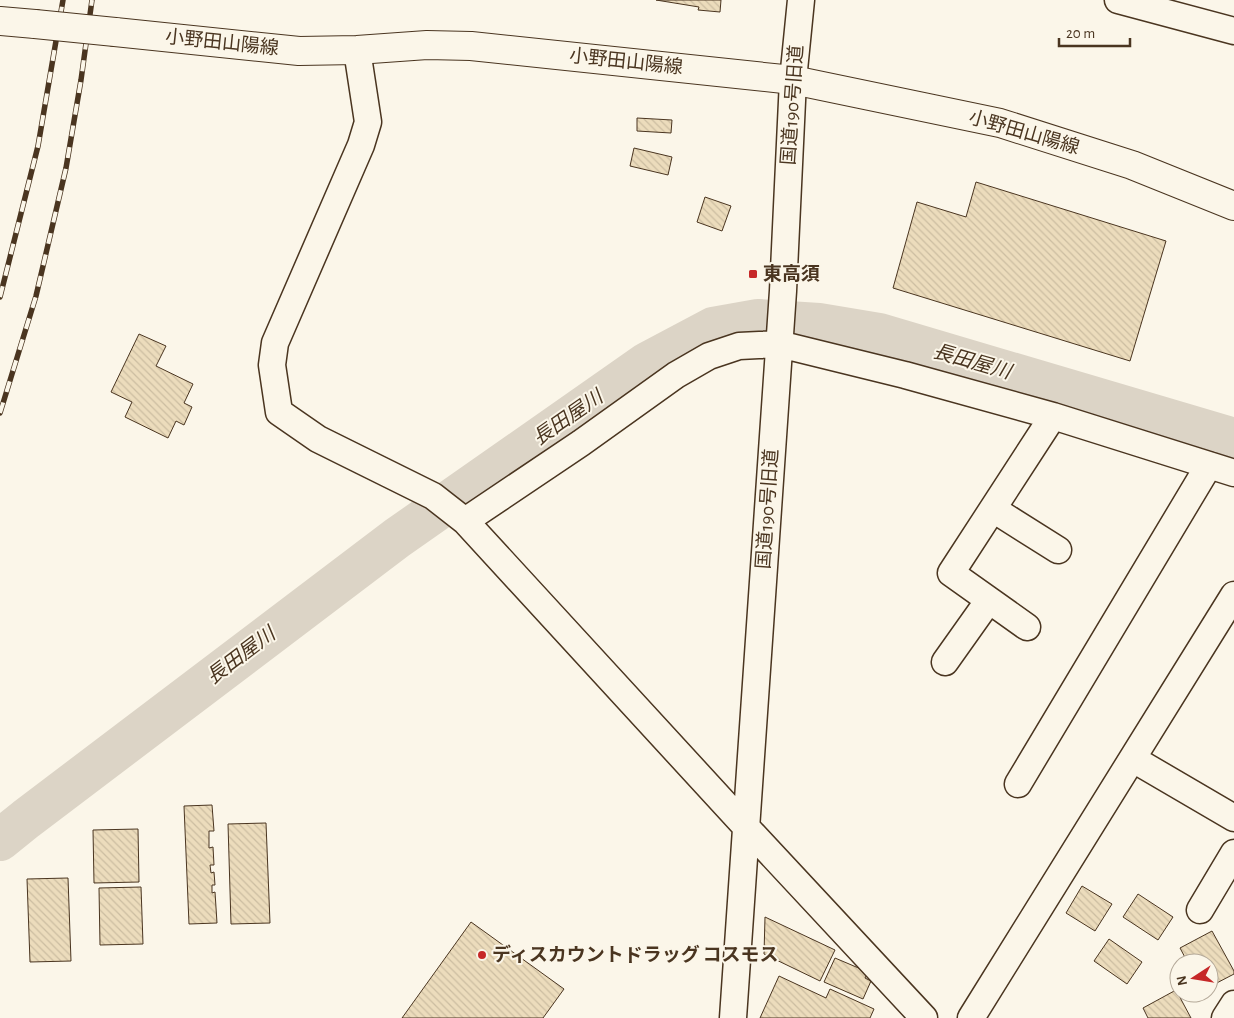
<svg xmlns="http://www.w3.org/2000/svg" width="1234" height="1018" viewBox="0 0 1234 1018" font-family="'Alegreya Sans','Noto Sans JP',sans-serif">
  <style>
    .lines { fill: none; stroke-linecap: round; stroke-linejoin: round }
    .river { stroke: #dcd4c6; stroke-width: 42 }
    .building { fill: url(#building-back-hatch); stroke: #4a3520 }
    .minor-casing { stroke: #4a3520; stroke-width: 29 }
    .major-casing { stroke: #4a3520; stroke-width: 30 }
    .minor { stroke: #fbf6e9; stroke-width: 26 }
    .major { stroke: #fbf6e9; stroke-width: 28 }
    .rail-casing { stroke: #4a3520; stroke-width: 5.5 }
    .rail { stroke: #fbf6e9; stroke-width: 4; stroke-dasharray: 11; stroke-linecap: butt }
    .major-bridge-casing { stroke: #4a3520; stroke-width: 30; stroke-linecap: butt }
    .major-bridge { stroke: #fbf6e9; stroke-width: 28 }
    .poi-dot { fill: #c62828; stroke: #fbf6e9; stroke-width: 2 }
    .labels { text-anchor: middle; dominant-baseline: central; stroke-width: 4; stroke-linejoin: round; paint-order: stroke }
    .street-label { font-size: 19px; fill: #4a3520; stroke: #fbf6e9 }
    .poi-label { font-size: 19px; font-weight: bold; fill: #4a3520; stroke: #fbf6e9; text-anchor: start }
    .water-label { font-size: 20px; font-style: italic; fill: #4a3520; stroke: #fbf6e9 }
  </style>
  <defs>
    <pattern id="building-back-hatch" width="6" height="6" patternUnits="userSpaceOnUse" patternTransform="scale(1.25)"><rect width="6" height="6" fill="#ecdcbc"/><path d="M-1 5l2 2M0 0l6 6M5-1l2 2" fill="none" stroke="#ccbda1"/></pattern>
  </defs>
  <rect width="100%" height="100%" fill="#fbf6e9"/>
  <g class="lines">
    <!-- river -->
    <path class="river" d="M0,840L26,819L397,538L647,363L713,328L758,320L819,324L879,334L1234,439"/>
  </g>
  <!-- building -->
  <path class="building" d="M656,0H721L720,12L698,10L699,7Z
    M637,118L672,120L671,133L637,131Z
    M634,148L672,157L668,175L630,166Z
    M976,182L1166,241L1130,361L893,288L917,202L966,217Z
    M705,197L731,206L722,231L697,222Z
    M139,334L166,346L156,366L193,384L184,403L192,407L184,425L176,421L168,438L125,417L132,402L111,392Z
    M212,805L214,831H209V848L213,847L214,865H210L211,873L214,872L215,885H212V893L215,892L217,923L189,924L184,806Z
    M266,823L270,923L231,924L228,824Z
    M138,829L139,882L94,883L93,830Z
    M68,878L71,961L30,962L27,879Z
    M1082,886L1112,904L1095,931L1066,913Z
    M141,887L143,944L100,945L99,888Z
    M1138,894L1173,917L1158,940L1123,917Z
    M765,917L835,950L820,981L764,954Z
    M471,922L564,989L543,1018H402Z
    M1212,931L1234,971V974L1209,987V963H1188L1180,948Z
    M1109,939L1142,962L1127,984L1094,961Z
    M835,958L868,972L865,978L871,981L863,999L824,982Z
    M779,976L826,998L830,989L874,1009L870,1018H760Z
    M1176,990L1191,1018H1148L1143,1008Z"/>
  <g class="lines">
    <defs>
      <path id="minor" d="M1118,0L1234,31
        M357,50L368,122L361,145L275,343L272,365L279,412L318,439L433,496L465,521L747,828L924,1018
        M993,509L1058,550
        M465,521L581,443L676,375L709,356L739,346L779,344L905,375L1053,416L1234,473
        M1027,627L951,573L1053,416
        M945,662L989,600
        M1133,759L1234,818
        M1018,784L1209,465
        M1200,910L1234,853
        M733,1018L783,291L793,80L801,0
        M971,1018L1234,595
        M1225,1018L1234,1004"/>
      <path id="major" d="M0,21L35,24
        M115,32L299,51L357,50L427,45L471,46L793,80L1000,123L1132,165L1234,206"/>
    </defs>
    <!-- minor casing -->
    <use href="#minor" class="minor-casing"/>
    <!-- major casing -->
    <use href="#major" class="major-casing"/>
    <!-- minor -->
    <use href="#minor" class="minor"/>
    <!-- major -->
    <use href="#major" class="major"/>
    <defs>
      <path id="rail" d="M0,297L38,146L63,0
        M0,413L36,296L66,168L81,80L92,0"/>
    </defs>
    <!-- rail casing -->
    <use href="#rail" class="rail-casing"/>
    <!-- rail -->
    <use href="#rail" class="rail"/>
    <defs>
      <path id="major-bridge" d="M35,24L115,32"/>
    </defs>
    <!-- major-bridge casing -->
    <use href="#major-bridge" class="major-bridge-casing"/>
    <!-- major-bridge -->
    <use href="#major-bridge" class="major-bridge"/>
  </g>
  <!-- markers -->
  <g class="poi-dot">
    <rect x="748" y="269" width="10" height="10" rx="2.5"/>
    <circle cx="482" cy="955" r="5"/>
  </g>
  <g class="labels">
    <!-- street labels -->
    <g class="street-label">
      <text transform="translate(222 43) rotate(6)">小野田山陽線</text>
      <text transform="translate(626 62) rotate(6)">小野田山陽線</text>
      <text transform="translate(793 105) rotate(-86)">国道190号旧道</text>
      <text transform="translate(1024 133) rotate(16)">小野田山陽線</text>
      <text transform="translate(768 509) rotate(-86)">国道190号旧道</text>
    </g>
    <!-- poi labels -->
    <g class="poi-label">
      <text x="763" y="274">東高須</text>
      <text x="492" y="955">ディスカウントドラッグ コスモス</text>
    </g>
    <!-- water labels -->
    <g class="water-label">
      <text transform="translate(972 362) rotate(16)">長田屋川</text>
      <text transform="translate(568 418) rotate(-35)">長田屋川</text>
      <text transform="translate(241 656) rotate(-37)">長田屋川</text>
    </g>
  </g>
  <!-- north arrow -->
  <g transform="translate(1194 978) rotate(258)"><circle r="24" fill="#fbf6e9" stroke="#b4a999"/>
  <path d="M0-4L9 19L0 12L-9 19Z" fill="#c62828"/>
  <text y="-8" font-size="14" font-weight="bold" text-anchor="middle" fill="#4a3520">N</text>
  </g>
  <!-- scale -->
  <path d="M1059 38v8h71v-8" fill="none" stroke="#4a3520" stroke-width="2.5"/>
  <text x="1066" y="38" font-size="15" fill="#4a3520" stroke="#fbf6e9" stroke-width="4" paint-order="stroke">20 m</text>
</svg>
